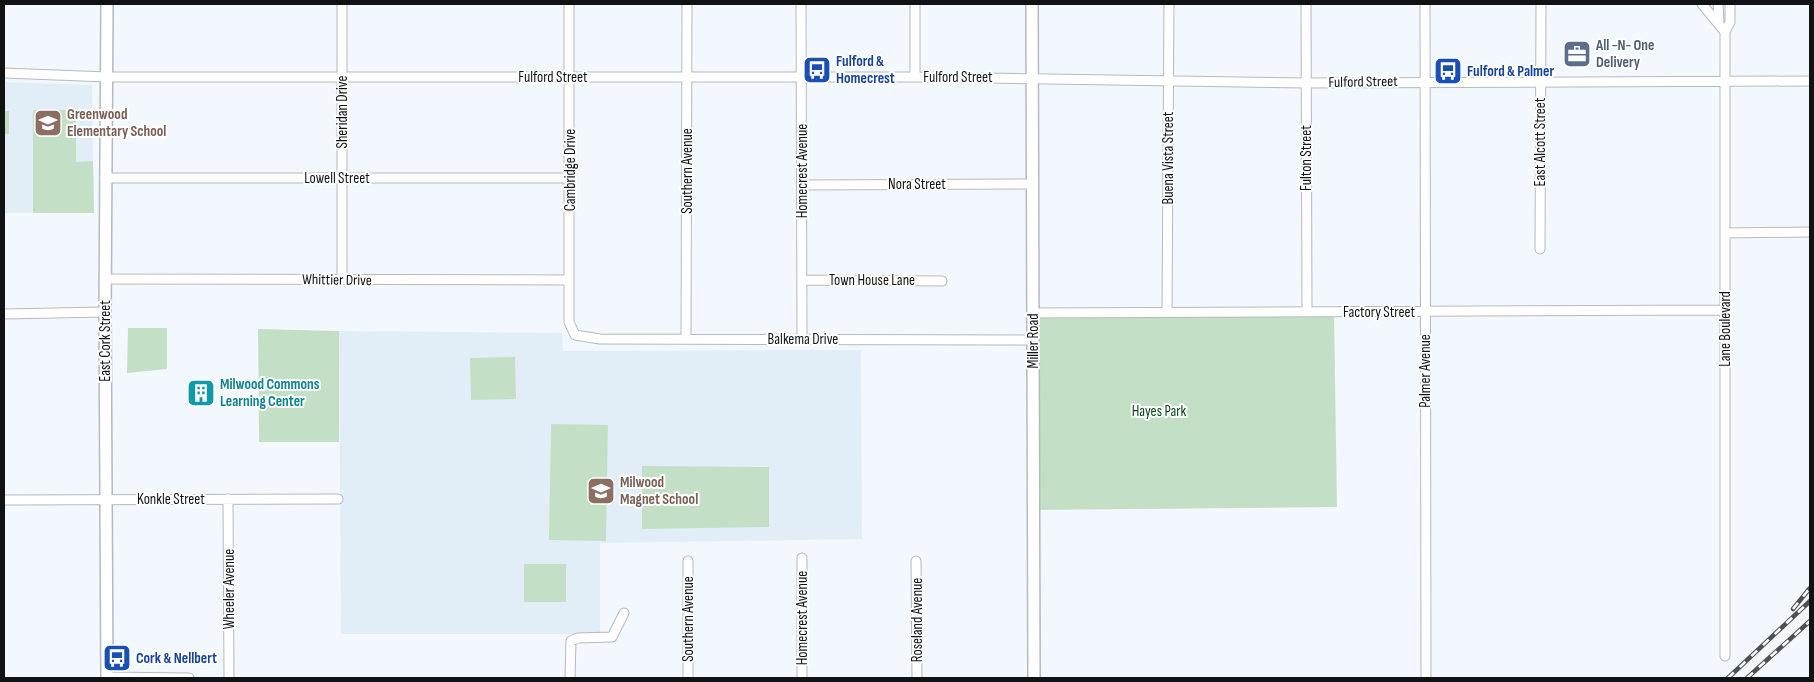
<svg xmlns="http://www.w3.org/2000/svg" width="1814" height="682" viewBox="0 0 1814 682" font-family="'Sofia Sans Condensed',sans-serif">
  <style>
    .built { fill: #e1eef8 }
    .green { fill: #c3e0c7 }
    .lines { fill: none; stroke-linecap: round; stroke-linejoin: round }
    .minor-casing { stroke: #b4babf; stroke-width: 11 }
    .tertiary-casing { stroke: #b4babf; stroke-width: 14 }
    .minor { stroke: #fff; stroke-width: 9 }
    .tertiary { stroke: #fff; stroke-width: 11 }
    .rail-casing { stroke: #4e5153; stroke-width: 4.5 }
    .rail { stroke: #fff; stroke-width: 2.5; stroke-dasharray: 8; stroke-linecap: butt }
    .labels { text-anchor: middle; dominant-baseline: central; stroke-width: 4; stroke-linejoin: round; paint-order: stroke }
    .service-label { font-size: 15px; font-weight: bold; fill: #4e5e75; stroke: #fff; text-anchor: start }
    .transit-label { font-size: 15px; font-weight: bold; fill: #164399; stroke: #fff; text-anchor: start }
    .street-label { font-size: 15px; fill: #101214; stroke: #fff }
    .education-label { font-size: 15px; font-weight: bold; fill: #785e54; stroke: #fff; text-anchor: start }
    .culture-label { font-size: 15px; font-weight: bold; fill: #0d838f; stroke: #fff; text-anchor: start }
    .park-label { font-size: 15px; fill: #07441c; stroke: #fff }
  </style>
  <rect width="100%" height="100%" fill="#f2f8fd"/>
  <!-- built -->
  <path class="built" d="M4,82L92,85L94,213H4Z
    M339,331L562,333L563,351L861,350L862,539L600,543V634H341Z"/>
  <!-- green -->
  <path class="green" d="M33,110H76V162L93,161L94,213H33Z
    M4,111H9V134H4Z
    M1334,312L1337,507L1034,510L1033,313Z
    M128,328H167V369L127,373Z
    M258,329L339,331V442H259Z
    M515,357L516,399L471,400L470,358Z
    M551,424L608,425L606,541L549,540Z
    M642,466L769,467V527L642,529Z
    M566,564V602H524V564Z"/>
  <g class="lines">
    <defs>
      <path id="minor" d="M342,4V280
        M569,4V322L575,335L600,339L1032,340
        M801,4L802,339
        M915,4V77
        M1306,4L1307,312
        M1425,4L1426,678
        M1702,4L1725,32
        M1718,4L1719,22
        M4,73L107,77H915L1307,83L1810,81
        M105,178H570
        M802,185L1033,184
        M1725,233L1810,232
        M1540,249L1541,4
        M105,279L569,280
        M802,280L942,281
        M1167,312L1169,4
        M1033,313L1725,310
        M4,314L105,312
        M686,338L687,4
        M228,499L229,678
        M4,500L338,499
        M688,561V678
        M916,561L917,678
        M1725,656V32L1730,22V4
        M107,677L189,678
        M570,678L571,641L578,638L612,637L624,613
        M802,678V558"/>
      <path id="tertiary" d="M107,4L105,312L107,678
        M1032,4L1034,678"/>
    </defs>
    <!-- minor casing -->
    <use href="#minor" class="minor-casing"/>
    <!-- tertiary casing -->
    <use href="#tertiary" class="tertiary-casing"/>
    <!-- minor -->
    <use href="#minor" class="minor"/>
    <!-- tertiary -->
    <use href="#tertiary" class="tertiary"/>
    <defs>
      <path id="rail" d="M1793,609L1810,588
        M1728,678L1810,601
        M1747,678L1810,621"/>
    </defs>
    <!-- rail casing -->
    <use href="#rail" class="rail-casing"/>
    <!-- rail -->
    <use href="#rail" class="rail"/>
  </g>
  <!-- icons -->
  <defs>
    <symbol id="office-square" viewBox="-11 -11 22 22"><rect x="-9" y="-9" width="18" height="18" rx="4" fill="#5c6f8a" stroke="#fff"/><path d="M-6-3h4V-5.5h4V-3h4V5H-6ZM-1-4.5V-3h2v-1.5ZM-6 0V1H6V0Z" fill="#fff"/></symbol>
    <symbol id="bus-square" viewBox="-11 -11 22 22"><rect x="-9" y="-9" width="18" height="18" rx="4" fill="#1a4fb4" stroke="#fff"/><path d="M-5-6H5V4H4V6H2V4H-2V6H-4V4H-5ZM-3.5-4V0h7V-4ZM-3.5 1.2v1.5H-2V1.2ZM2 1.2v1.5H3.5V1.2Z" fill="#fff"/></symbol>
    <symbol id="school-square" viewBox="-11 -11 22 22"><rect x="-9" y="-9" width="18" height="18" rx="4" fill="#8d6e63" stroke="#fff"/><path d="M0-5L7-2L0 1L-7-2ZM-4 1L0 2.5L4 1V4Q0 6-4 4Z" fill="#fff"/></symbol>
    <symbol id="building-square" viewBox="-11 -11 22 22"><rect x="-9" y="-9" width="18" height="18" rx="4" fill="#0f9aa8" stroke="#fff"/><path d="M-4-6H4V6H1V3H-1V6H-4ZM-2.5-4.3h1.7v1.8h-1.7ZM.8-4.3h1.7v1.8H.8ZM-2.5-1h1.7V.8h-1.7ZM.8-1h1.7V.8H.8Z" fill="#fff"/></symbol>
  </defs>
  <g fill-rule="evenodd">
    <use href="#office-square" x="1561" y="38" width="32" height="32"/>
    <use href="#bus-square" x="801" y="54" width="32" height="32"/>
    <use href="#bus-square" x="1432" y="55" width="32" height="32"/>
    <use href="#school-square" x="32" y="107" width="32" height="32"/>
    <use href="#building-square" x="185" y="377" width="32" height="32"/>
    <use href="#school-square" x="585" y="475" width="32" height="32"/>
    <use href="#bus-square" x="101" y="642" width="32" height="32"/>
  </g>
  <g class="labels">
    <!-- service labels -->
    <g class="service-label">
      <text x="1596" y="45">All -N- One<tspan x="1596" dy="17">Delivery</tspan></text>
    </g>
    <!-- transit labels -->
    <g class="transit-label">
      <text x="836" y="61">Fulford &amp;<tspan x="836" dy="17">Homecrest</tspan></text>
      <text x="1467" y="71">Fulford &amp; Palmer</text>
      <text x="136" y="658">Cork &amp; Nellbert</text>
    </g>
    <!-- street labels -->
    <g class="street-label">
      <text x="553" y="77">Fulford Street</text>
      <text x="958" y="77">Fulford Street</text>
      <text transform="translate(1363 82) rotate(-1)">Fulford Street</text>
      <text transform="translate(342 112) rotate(-90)">Sheridan Drive</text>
      <text transform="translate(1540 142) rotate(-90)">East Alcott Street</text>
      <text transform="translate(1168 158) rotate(-90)">Buena Vista Street</text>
      <text transform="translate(1306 158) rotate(-90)">Fulton Street</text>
      <text transform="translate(570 170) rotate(-90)">Cambridge Drive</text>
      <text transform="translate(687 171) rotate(-90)">Southern Avenue</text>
      <text transform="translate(802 171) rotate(-90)">Homecrest Avenue</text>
      <text x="337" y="178">Lowell Street</text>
      <text x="917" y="184">Nora Street</text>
      <text transform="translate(337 280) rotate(1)">Whittier Drive</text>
      <text x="872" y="280">Town House Lane</text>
      <text x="1379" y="312">Factory Street</text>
      <text transform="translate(1725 329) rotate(-90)">Lane Boulevard</text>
      <text x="803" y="339">Balkema Drive</text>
      <text transform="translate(105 341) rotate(-90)">East Cork Street</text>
      <text transform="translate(1033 341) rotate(-90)">Miller Road</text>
      <text transform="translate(1425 371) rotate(-90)">Palmer Avenue</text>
      <text x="171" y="499">Konkle Street</text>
      <text transform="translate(229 589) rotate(-90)">Wheeler Avenue</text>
      <text transform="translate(802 618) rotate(-90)">Homecrest Avenue</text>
      <text transform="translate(688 619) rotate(-90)">Southern Avenue</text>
      <text transform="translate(917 620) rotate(-90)">Roseland Avenue</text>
    </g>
    <!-- education labels -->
    <g class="education-label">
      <text x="67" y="114">Greenwood<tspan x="67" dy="17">Elementary School</tspan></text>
      <text x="620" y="482">Milwood<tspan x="620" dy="17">Magnet School</tspan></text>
    </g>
    <!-- culture labels -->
    <g class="culture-label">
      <text x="220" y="384">Milwood Commons<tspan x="220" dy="17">Learning Center</tspan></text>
    </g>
    <!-- park labels -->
    <g class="park-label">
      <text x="1159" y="411">Hayes Park</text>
    </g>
  </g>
  <!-- border -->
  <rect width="1814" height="682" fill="none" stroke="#101214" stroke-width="10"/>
</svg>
